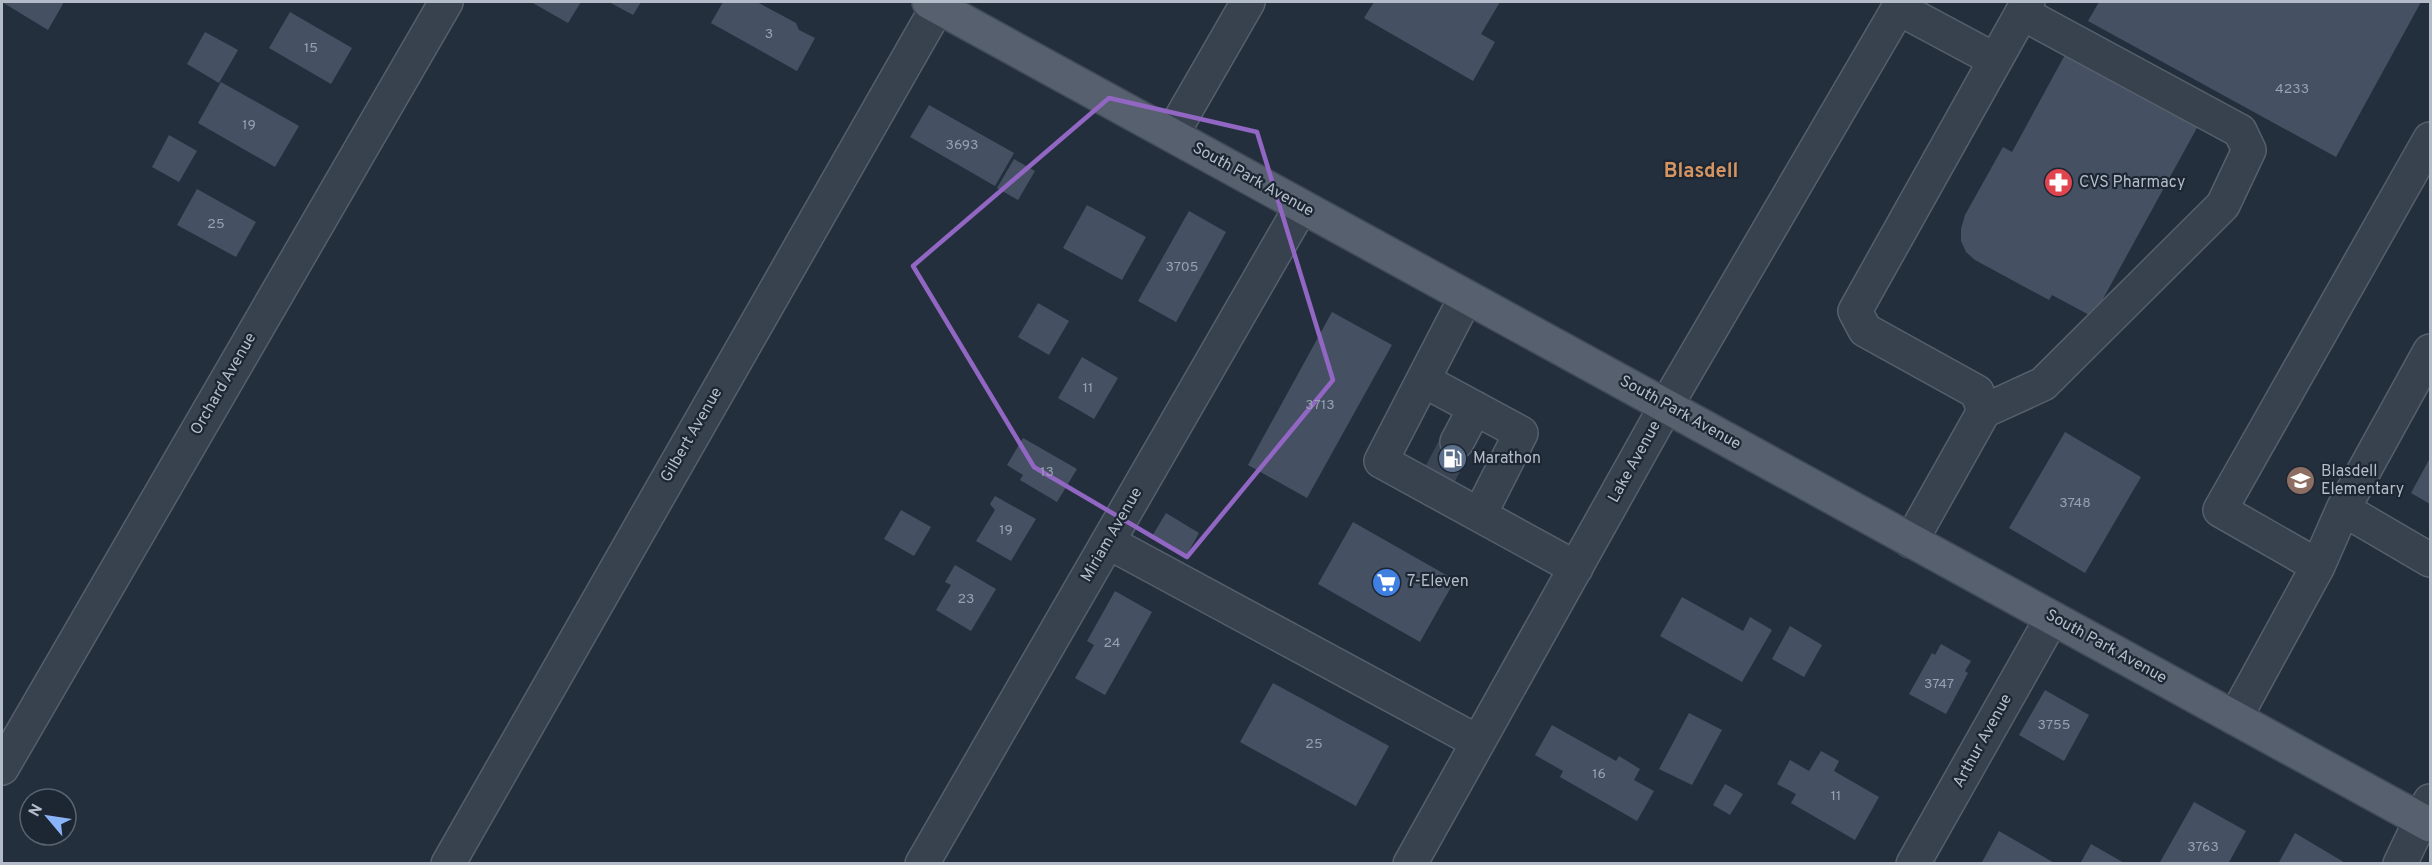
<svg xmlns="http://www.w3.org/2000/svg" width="2432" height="865" viewBox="0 0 2432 865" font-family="Overpass,sans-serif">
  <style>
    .building { fill: #455162 }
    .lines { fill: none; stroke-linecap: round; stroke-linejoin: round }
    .minor-tunnel { stroke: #3a4453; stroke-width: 33; stroke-dasharray: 33 16; stroke-linecap: butt }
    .minor-casing { stroke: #565f6c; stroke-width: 36 }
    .major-casing { stroke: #414a57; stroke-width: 36 }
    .minor { stroke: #38414e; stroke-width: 33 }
    .major { stroke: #56606e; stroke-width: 33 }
    .marked { fill: none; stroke: #9266c3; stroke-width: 4.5; stroke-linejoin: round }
    .labels { text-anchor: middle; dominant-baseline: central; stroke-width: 4.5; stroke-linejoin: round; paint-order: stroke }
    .number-label { font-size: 14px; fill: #98a1af }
    .street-label { font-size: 16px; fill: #b4bcc9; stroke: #1d2633 }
    .poi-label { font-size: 16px; fill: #b4bcc9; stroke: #1d2633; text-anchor: start }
    .quarter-label { font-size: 20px; font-weight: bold; fill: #d59563; stroke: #1d2633 }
  </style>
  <rect width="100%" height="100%" fill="#242f3e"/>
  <!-- building -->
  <path class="building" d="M2,2H64L48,30Z
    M531,2H581L568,23Z
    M609,2H641L633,15Z
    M723,2H757L796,23L799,30L815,38L797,71L711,23Z
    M1374,2H1500L1481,34L1495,42L1473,81L1364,18Z
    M2099,2H2421L2336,157L2088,21Z
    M290,12L352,48L331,84L269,48Z
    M205,32L238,50L219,83L187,64Z
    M2066,53L2198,126L2093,317L2052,295L2049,300L1975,260L1966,252L1961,241V229L1965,215L2003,147L2012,152Z
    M221,82L299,126L275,167L198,123Z
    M929,105L1014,153L995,186L910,137Z
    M169,135L197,151L179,182L152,167Z
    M1014,159L1035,171L1018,200L997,188Z
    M197,189L256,222L236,257L177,225Z
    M1087,205L1146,237L1122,280L1063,248Z
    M1189,211L1226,232L1176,322L1138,301Z
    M1038,303L1069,321L1049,355L1018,337Z
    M1332,312L1392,345L1307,498L1248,465Z
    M1082,357L1118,378L1094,419L1058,398Z
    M2065,432L2141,477L2085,573L2009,528Z
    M1023,438L1077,469L1057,502L1020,480L1023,475L1007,465Z
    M2430,458V504L2411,493Z
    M995,496L1036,519L1011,561L976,541L995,510L990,504Z
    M901,510L931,527L914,556L884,539Z
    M1166,513L1199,533L1185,558L1151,538Z
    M1353,522L1455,580L1420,642L1318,584Z
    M955,565L996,589L971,631L936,610L951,585L945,582Z
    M1115,591L1152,612L1105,695L1075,678L1094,645L1087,641Z
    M1682,597L1743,631L1750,617L1772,630L1742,682L1660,636Z
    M1790,626L1822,645L1804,677L1772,659Z
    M1941,644L1971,661L1965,671L1968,673L1946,714L1909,694L1932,653L1935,655Z
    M1273,683L1389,746L1356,806L1240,742Z
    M2045,690L2089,715L2064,761L2019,735Z
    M1689,713L1722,730L1692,785L1659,769Z
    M1552,725L1616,761L1619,756L1640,769L1634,780L1654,791L1637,821L1560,777L1563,771L1535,755Z
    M1821,751L1839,761L1834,771L1879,797L1855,840L1791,803L1796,794L1777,784L1790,760L1809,771Z
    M1725,784L1743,794L1730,815L1713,805Z
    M2194,802L2246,831L2228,864H2159Z
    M1999,831L2056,864H1981Z
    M2295,833L2347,864H2278Z
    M2091,844L2126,864H2080Z"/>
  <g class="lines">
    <!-- minor-tunnel -->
    <path class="minor-tunnel" d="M1439,476L1457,442"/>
    <defs>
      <path id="minor" d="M1898,8L1995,60
        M1172,134L1248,2
        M1466,297L1381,461L1576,568
        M1423,380L1521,433L1480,514
        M1984,411L1977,392L1865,330L1855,311L2028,2
        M1457,442L1475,408
        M2343,509L2430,560
        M1911,541L1984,411L2043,384L2223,205L2249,150L2240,131L2022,13
        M1108,542L1478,742
        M2318,566L2220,510L2430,139
        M2235,718L2318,566L2343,509L2430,351
        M2,768L446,2
        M448,864L938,6
        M922,864L1301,207
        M1410,864L1666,406L1902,2
        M1913,864L2052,618
        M2400,864L2430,801"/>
      <path id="major" d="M929,2L2430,825"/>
    </defs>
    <!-- minor casing -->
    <use href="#minor" class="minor-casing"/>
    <!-- major casing -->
    <use href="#major" class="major-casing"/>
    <!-- minor -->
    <use href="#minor" class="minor"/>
    <!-- major -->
    <use href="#major" class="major"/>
  </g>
  <!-- marked area -->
  <path class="marked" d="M1109,98L1257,132L1333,380L1187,557L1034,467L913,266Z"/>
  <!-- icons -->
  <defs>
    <symbol id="pharmacy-disc" viewBox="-11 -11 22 22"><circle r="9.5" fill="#e0444e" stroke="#1d2633"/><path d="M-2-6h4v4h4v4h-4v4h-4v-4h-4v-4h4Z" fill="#fff"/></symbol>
    <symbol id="fuel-disc" viewBox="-11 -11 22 22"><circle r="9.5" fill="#5c6f8a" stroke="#1d2633"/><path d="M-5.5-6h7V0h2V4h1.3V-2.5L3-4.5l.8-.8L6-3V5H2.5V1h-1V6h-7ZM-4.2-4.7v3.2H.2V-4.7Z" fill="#fff"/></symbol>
    <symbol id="school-disc" viewBox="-11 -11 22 22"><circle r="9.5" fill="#8d6e63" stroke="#1d2633"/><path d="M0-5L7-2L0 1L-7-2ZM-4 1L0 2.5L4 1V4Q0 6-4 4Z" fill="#fff"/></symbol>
    <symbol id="supermarket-disc" viewBox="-11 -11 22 22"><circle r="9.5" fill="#3f7fe0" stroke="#1d2633"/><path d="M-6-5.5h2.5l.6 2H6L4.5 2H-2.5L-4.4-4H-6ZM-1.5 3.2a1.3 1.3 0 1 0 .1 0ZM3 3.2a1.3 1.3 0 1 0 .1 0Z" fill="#fff"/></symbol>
  </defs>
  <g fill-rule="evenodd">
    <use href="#pharmacy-disc" x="2042" y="166" width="33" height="33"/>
    <use href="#fuel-disc" x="1436" y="442" width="33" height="33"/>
    <use href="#school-disc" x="2284" y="464" width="33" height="33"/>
    <use href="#supermarket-disc" x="1370" y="566" width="33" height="33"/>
  </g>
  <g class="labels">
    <!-- number labels -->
    <g class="number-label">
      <text x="769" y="34">3</text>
      <text x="311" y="48">15</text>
      <text x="2292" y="89">4233</text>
      <text x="249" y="125">19</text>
      <text x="962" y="145">3693</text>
      <text x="216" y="224">25</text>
      <text x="1182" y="267">3705</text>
      <text x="1088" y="388">11</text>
      <text x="1320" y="405">3713</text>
      <text x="1047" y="472">13</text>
      <text x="2075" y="503">3748</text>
      <text x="1006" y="530">19</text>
      <text x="966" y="599">23</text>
      <text x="1112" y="643">24</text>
      <text x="1939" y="684">3747</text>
      <text x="2054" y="725">3755</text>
      <text x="1314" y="744">25</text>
      <text x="1599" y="774">16</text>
      <text x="1836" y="796">11</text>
      <text x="2203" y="847">3763</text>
    </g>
    <!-- street labels -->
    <g class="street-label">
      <text transform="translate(1253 180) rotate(29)">South Park Avenue</text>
      <text transform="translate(224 384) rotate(-60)">Orchard Avenue</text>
      <text transform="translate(1680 413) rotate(29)">South Park Avenue</text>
      <text transform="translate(692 435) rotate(-60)">Gilbert Avenue</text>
      <text transform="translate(1635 462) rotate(-61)">Lake Avenue</text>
      <text transform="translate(1112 535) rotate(-60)">Miriam Avenue</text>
      <text transform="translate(2106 647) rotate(29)">South Park Avenue</text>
      <text transform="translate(1983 741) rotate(-61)">Arthur Avenue</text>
    </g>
    <!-- poi labels -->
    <g class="poi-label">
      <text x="2079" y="183">CVS Pharmacy</text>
      <text x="1473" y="459">Marathon</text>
      <text x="2321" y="472">Blasdell<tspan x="2321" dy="18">Elementary</tspan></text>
      <text x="1407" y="582">7-Eleven</text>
    </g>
    <!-- quarter labels -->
    <g class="quarter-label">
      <text x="1701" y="172">Blasdell</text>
    </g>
  </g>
  <!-- border -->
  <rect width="2432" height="865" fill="none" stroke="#b4bcc9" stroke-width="6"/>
  <!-- north arrow -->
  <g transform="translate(48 817) rotate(299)"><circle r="28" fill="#1d2633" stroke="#59626f" stroke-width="1.5"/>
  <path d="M0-4.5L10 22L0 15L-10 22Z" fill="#8ab4f8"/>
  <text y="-9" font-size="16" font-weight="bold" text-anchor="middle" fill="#b4bcc9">N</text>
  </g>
</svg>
